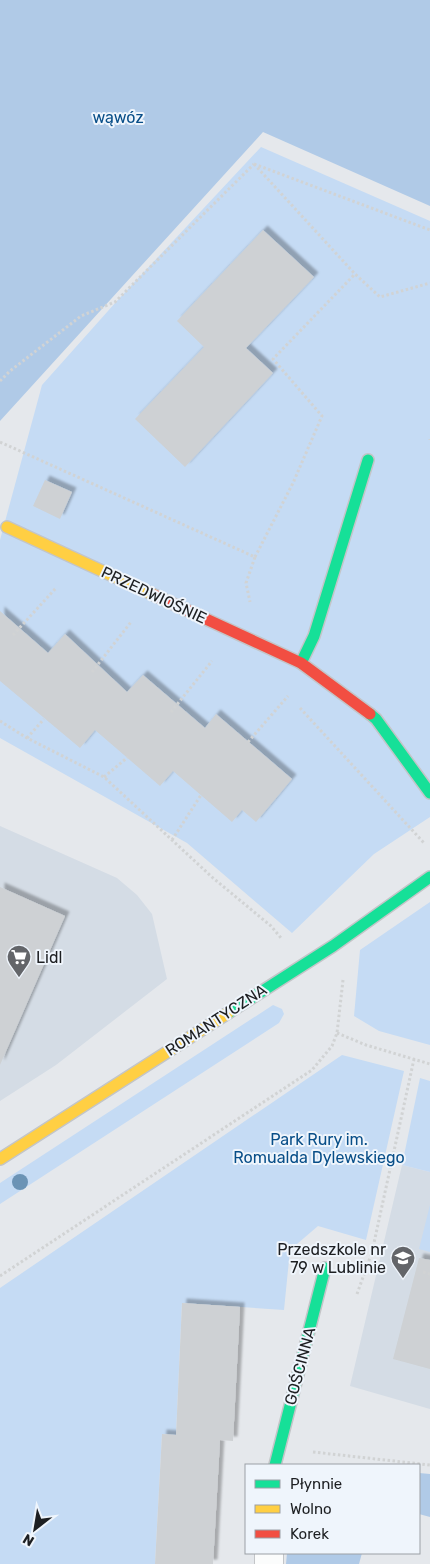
<svg xmlns="http://www.w3.org/2000/svg" width="430" height="1564" viewBox="0 0 430 1564" font-family="Rubik,sans-serif">
  <style>
    .built { fill: #d4dce5 }
    .green { fill: #c5dbf4 }
    .forest { fill: #b0cae7 }
    .building { fill: #ced1d4; filter: url(#shadow) }
    .lines { fill: none; stroke-linecap: round; stroke-linejoin: round }
    .street-casing { stroke: #c3c5c8; stroke-width: 30 }
    .fast-casing { stroke: #c3c5c8; stroke-width: 14 }
    .slow-casing { stroke: #c3c5c8; stroke-width: 14 }
    .jam-casing { stroke: #c3c5c8; stroke-width: 14 }
    .path { stroke: #d1d3d4; stroke-width: 3; stroke-dasharray: 2.5 2.5; stroke-linecap: butt }
    .street { stroke: #fbfcfc; stroke-width: 28 }
    .fast { stroke: #16e098; stroke-width: 11 }
    .slow { stroke: #ffcf43; stroke-width: 11 }
    .jam { stroke: #f24e42; stroke-width: 11 }
    .tree { fill: #6b93b5 }
    .labels { text-anchor: middle; dominant-baseline: central; stroke-width: 4; stroke-linejoin: round; paint-order: stroke }
    .park-label { font-size: 16px; fill: #084e88; stroke: #eff5fc }
    .street-label { font-size: 16px; fill: #1d1f22; stroke: #eff5fc }
    .poi-label { font-size: 16px; fill: #1d1f22; stroke: #eff5fc; text-anchor: start }
  </style>
  <defs>
    <filter id="shadow"><feDropShadow dx="4.5" dy="-4.5" stdDeviation="1" flood-color="#0004"/></filter>
  </defs>
  <rect width="100%" height="100%" fill="#e5e8ec"/>
  <!-- built -->
  <path class="built" d="M0,826L117,878L137,895L152,914L167,979L56,1065L0,1101Z
    M402,1165L430,1172V1409L350,1386Z"/>
  <!-- green -->
  <path class="green" d="M261,147L430,221V817L374,854L292,933L187,843L0,738V540L42,385L116,302Z
    M430,902V1045L379,1031L354,1016L360,950Z
    M273,1005L282,1009L284,1014L279,1023L0,1204V1183Z
    M342,1055L404,1071L366,1240L318,1226L290,1250L284,1310L182,1303L176,1435L162,1434L155,1564H0V1288Z
    M420,1078L430,1081V1172L402,1165Z
    M430,1205V1252L419,1249Z"/>
  <!-- forest -->
  <path class="forest" d="M0,0H430V206L263,132L0,421Z
    M419,1473L430,1474V1517L419,1514Z
    M287,1553H362L359,1564H286Z"/>
  <!-- building -->
  <path class="building" d="M263,230L314,277L246,348L273,373L185,467L135,419L204,347L177,321Z
    M45,480L72,492L60,519L33,506Z
    M0,611L48,653L65,634L127,692L143,675L205,728L216,714L292,779L256,822L242,810L232,822L173,771L160,786L95,730L80,748L0,681Z
    M0,887L65,916L0,1065Z
    M419,1258L430,1260V1369L393,1359Z
    M182,1303L240,1307L233,1441L220,1440L213,1564H155L162,1434L176,1435Z"/>
  <g class="lines">
    <defs>
      <path id="street" d="M269,1564V1553"/>
      <path id="fast" d="M301,663L314,636L368,460
        M370,714L376,719L430,793
        M228,1013L333,946L430,877
        M275,1465L325,1268"/>
      <path id="slow" d="M7,527L154,595
        M0,1159L228,1013"/>
      <path id="jam" d="M154,595L301,663L370,714"/>
    </defs>
    <!-- street casing -->
    <use href="#street" class="street-casing"/>
    <!-- fast casing -->
    <use href="#fast" class="fast-casing"/>
    <!-- slow casing -->
    <use href="#slow" class="slow-casing"/>
    <!-- jam casing -->
    <use href="#jam" class="jam-casing"/>
    <!-- path -->
    <path class="path" d="M254,164L355,274L380,297L430,283
      M254,164L430,230
      M0,381L10,371L81,316L115,302L254,164
      M430,440V439
      M0,442L255,557L246,583L250,602
      M255,557L293,483L322,416L273,359L355,274
      M13,635L56,588
      M92,672L131,622
      M300,708L424,843
      M171,712L212,661
      M0,721L27,738L104,777L213,878L271,926L281,938
      M27,738L44,719
      M248,742L288,696
      M104,777L128,757
      M172,840L201,795
      M337,1033L366,1045L430,1064
      M423,1272L430,1274
      M0,1276L312,1070L332,1046L337,1033L343,980
      M357,1294L372,1252L414,1059
      M313,1452L430,1465"/>
    <!-- street -->
    <use href="#street" class="street"/>
    <!-- fast -->
    <use href="#fast" class="fast"/>
    <!-- slow -->
    <use href="#slow" class="slow"/>
    <!-- jam -->
    <use href="#jam" class="jam"/>
  </g>
  <!-- trees -->
  <circle class="tree" cx="20" cy="1182" r="8"/>
  <!-- icons -->
  <defs>
    <symbol id="supermarket-pin" viewBox="-11 -11 22 30"><path d="M0 17L-7.5 6A9.5 9.5 0 1 1 7.5 6Z" fill="#636569" stroke="#eff5fc"/><path d="M-6-5.5h2.5l.6 2H6L4.5 2H-2.5L-4.4-4H-6ZM-1.5 3.2a1.3 1.3 0 1 0 .1 0ZM3 3.2a1.3 1.3 0 1 0 .1 0Z" fill="#fff"/></symbol>
    <symbol id="school-pin" viewBox="-11 -11 22 30"><path d="M0 17L-7.5 6A9.5 9.5 0 1 1 7.5 6Z" fill="#636569" stroke="#eff5fc"/><path d="M0-5L7-2L0 1L-7-2ZM-4 1L0 2.5L4 1V4Q0 6-4 4Z" fill="#fff"/></symbol>
  </defs>
  <g fill-rule="evenodd">
    <use href="#supermarket-pin" x="5" y="943" width="28" height="38"/>
    <use href="#school-pin" x="389" y="1244" width="28" height="38"/>
  </g>
  <g class="labels">
    <!-- park labels -->
    <g class="park-label">
      <text x="118" y="117">wąwóz</text>
      <text x="319" y="1139">Park Rury im.<tspan x="319" dy="18">Romualda Dylewskiego</tspan></text>
    </g>
    <!-- street labels -->
    <g class="street-label">
      <text transform="translate(154 595) rotate(25)">PRZEDWIOŚNIE</text>
      <text transform="translate(216 1020) rotate(-33)">ROMANTYCZNA</text>
      <text transform="translate(300 1366) rotate(-75)">GOŚCINNA</text>
    </g>
    <!-- poi labels -->
    <g class="poi-label">
      <text x="36" y="957">Lidl</text>
      <text x="386" y="1249" text-anchor="end">Przedszkole nr<tspan x="386" dy="18">79 w Lublinie</tspan></text>
    </g>
  </g>
  <!-- legend -->
  <rect x="245" y="1464" width="175" height="90" fill="#eff5fc" stroke="#9b9fa5"/>
  <rect x="255" y="1480" width="25" height="8" fill="#16e098" stroke="#9b9fa5"/>
  <text x="290" y="1489" font-size="15" fill="#1d1f22">Płynnie</text>
  <rect x="255" y="1505" width="25" height="8" fill="#ffcf43" stroke="#9b9fa5"/>
  <text x="290" y="1514" font-size="15" fill="#1d1f22">Wolno</text>
  <rect x="255" y="1530" width="25" height="8" fill="#f24e42" stroke="#9b9fa5"/>
  <text x="290" y="1539" font-size="15" fill="#1d1f22">Korek</text>
  <!-- north arrow -->
  <g transform="translate(35 1529) rotate(211)" stroke="#eff5fc" stroke-width="4" paint-order="stroke">
  <path d="M0-4L9 19L0 12L-9 19Z" fill="#1d1f22"/>
  <text y="-8" font-size="14" font-weight="bold" text-anchor="middle" fill="#1d1f22">N</text>
  </g>
</svg>
